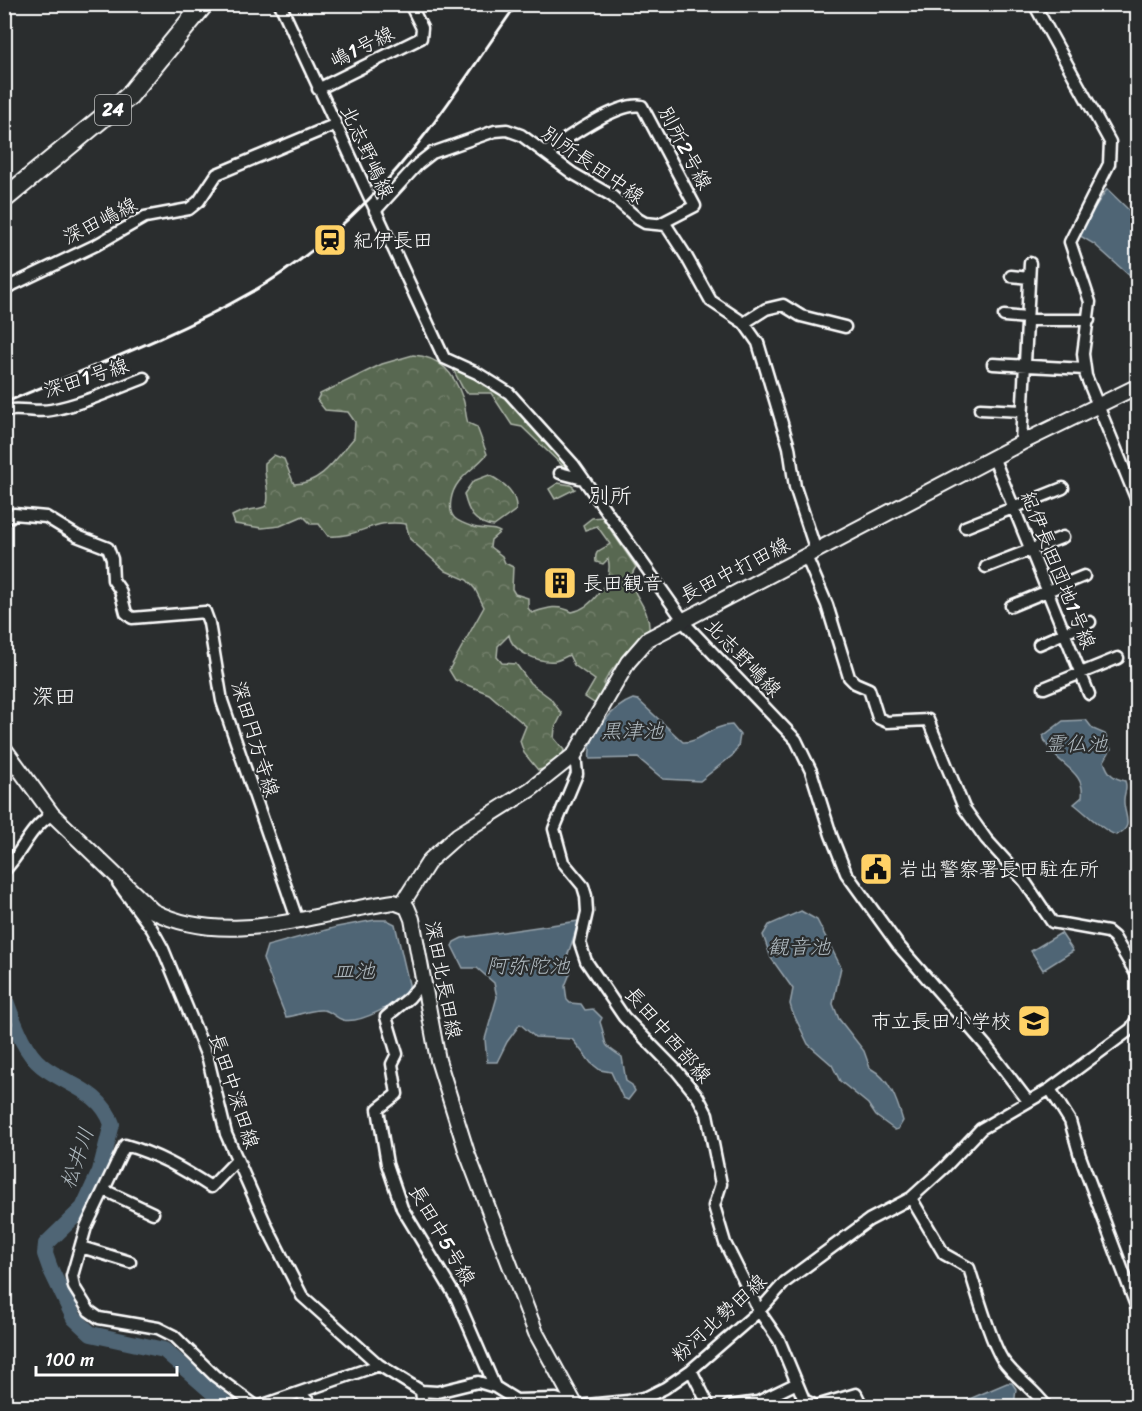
<svg xmlns="http://www.w3.org/2000/svg" width="1142" height="1411" viewBox="0 0 1142 1411" font-family="Sriracha,'Klee One',sans-serif">
  <style>
    .forest { fill: url(#forest-crowns); stroke: #acb4a8; stroke-width: 1.5 }
    .water { fill: #506574; stroke: #96a3ac; stroke-width: 1.5 }
    .lines { fill: none; stroke-linecap: round; stroke-linejoin: round }
    .river { stroke: #506574; stroke-width: 16 }
    .street-casing { stroke: #fff; stroke-width: 15 }
    .secondary-casing { stroke: #fff; stroke-width: 18 }
    .highway-casing { stroke: #fff; stroke-width: 22 }
    .street { stroke: #2a2d2e; stroke-width: 10 }
    .secondary { stroke: #2a2d2e; stroke-width: 14 }
    .highway { stroke: #2a2d2e; stroke-width: 18 }
    .rail { stroke: #fff; stroke-width: 3 }
    .labels { text-anchor: middle; dominant-baseline: central; stroke-width: 4.5; stroke-linejoin: round; paint-order: stroke }
    .shield { fill: #2a2d2e; stroke: #bfc0c0; stroke-width: 1.5 }
    .shield-label { font-size: 18px; font-weight: bold; fill: #fff }
    .street-label { font-size: 20px; fill: #fff; stroke: #2a2d2e }
    .poi-label { font-size: 20px; fill: #fff; stroke: #2a2d2e; text-anchor: start }
    .water-label { font-size: 21px; font-style: italic; fill: #b0bac0; stroke: #2a2d2e }
    .quarter-label { font-size: 22px; fill: #fff; stroke: #2a2d2e }
  </style>
  <defs>
    <pattern id="forest-crowns" width="20" height="18" patternUnits="userSpaceOnUse" patternTransform="scale(1.5)"><rect width="20" height="18" fill="#596851"/><path d="M2 6a3 3 0 1 1 6 0M12 15a3 3 0 1 1 6 0" fill="none" stroke="#727f6b"/></pattern>
  </defs>
  <rect width="100%" height="100%" fill="#2a2d2e"/>
  <filter id="ink" filterUnits="userSpaceOnUse"><feTurbulence type="fractalNoise" baseFrequency=".0167" numOctaves="2"/><feDisplacementMap in="SourceGraphic" scale="12" xChannelSelector="R" yChannelSelector="G"/><feConvolveMatrix kernelMatrix="1 2 1 2 8 2 1 2 1" color-interpolation-filters="sRGB"/></filter>
  <g filter="url(#ink)">
    <!-- forest -->
    <path class="forest" d="M413,355C441,357 454,373 463,399C466,407 465,415 468,423L477,427L487,454C474,470 454,478 451,500C448,518 456,521 473,527C482,530 493,527 500,532L491,540L490,547L502,556L505,563L513,567L512,589L515,594L528,598V608L532,613C547,608 557,604 572,612C592,608 614,580 608,559L603,564L596,562C594,549 601,551 610,544L597,526L585,530L583,525L592,518L602,517L636,567C620,588 651,603 649,630C635,646 616,661 606,679C601,688 607,698 594,703L585,697L595,680L574,665L569,655C565,657 560,660 555,661C540,663 512,652 509,635L498,646L497,657L502,663L516,664L530,683L550,698L562,714L555,728L554,738L564,750C561,765 552,768 538,770L524,753L520,741L526,726L489,694L455,680L449,670L484,607L475,589L467,580L446,571L410,539L406,524C373,518 360,538 328,536L319,524H311L303,516L280,526L262,528L235,524L232,516C246,508 252,511 264,507C273,504 263,474 265,463L274,455L284,459L294,484C322,484 337,457 354,438L355,422L348,412L325,410L317,400L320,394L382,364Z
      M452,367C505,385 530,422 566,462L565,468L522,427L512,425L491,393H467L462,387Z
      M489,475C504,483 517,492 516,510L494,526C474,524 468,512 464,494L473,481Z
      M558,483L571,485L575,489L555,499L549,489Z"/>
    <!-- water -->
    <path class="water" d="M1107,189L1134,215L1137,214V324L1133,317L1131,277L1094,244L1077,234Z
      M633,699L638,700L683,742C700,743 711,725 732,725L740,735L738,747L733,755L700,781L663,779L638,758L590,759C586,737 613,706 633,699Z
      M1086,720L1093,729L1105,734L1111,749L1104,761C1108,774 1113,778 1125,781C1128,789 1124,792 1124,800C1123,815 1136,827 1116,835C1104,832 1085,812 1074,804L1082,797C1086,768 1052,765 1043,736L1063,721Z
      M801,911L817,920L841,967L833,1004L839,1019L864,1051L870,1068C890,1079 897,1100 903,1121L898,1129L895,1130L876,1116L868,1104L840,1081L832,1065L808,1044L792,1011L790,1004L793,989L771,958L763,935L769,925Z
      M375,920H387L395,924L409,984V990C398,1003 361,1024 343,1020C335,1018 331,1010 322,1010C310,1009 298,1016 286,1017L263,959L267,946L337,927Z
      M579,921L566,960L571,971L565,986L567,1000L570,1003L581,1004L585,1010L593,1009L602,1018L600,1022C609,1047 598,1041 622,1057L626,1081L632,1085L635,1091L628,1100L623,1098L611,1072L600,1070L591,1063L572,1039L535,1037L520,1024L507,1042L497,1062H487L485,1039L497,997L494,983L477,968H463L452,946L454,942L462,938Z
      M1061,933L1073,951L1043,970L1031,951Z
      M1007,1383H1012L1016,1389L1014,1406H953Z"/>
    <g class="lines">
      <!-- river -->
      <path class="river" d="M4,996C13,1019 22,1050 42,1066C68,1086 100,1090 112,1124L100,1171L83,1208L46,1244L45,1254L50,1268L74,1318L91,1334L164,1350L228,1406"/>
      <defs>
        <path id="street" d="M280,4L444,358L477,373L509,393L573,464L688,627L796,740L811,771L831,835L846,873L898,945L986,1046L1028,1101
          M1034,4L1110,142L1109,164L1070,242L1090,302L1083,354L1086,376L1138,503
          M318,89L421,38L422,28L410,4
          M546,153C565,139 619,101 642,106L695,206L662,223
          M375,211L418,164L432,153L495,131L507,130L521,135L572,173L612,196L638,219L645,223L666,225L686,256L711,301L744,323L758,343L789,447L795,487L816,551
          M1011,276L1029,278
          M4,289L96,245L145,217L189,209L199,201L217,174L334,125
          M1004,316L1027,318
          M1029,320H1089
          M744,323L766,309L783,305L801,316L845,327
          M993,364L1085,369
          M980,409L1022,411
          M4,411C18,407 36,413 51,410C83,404 113,390 144,378
          M1021,443L1030,263
          M994,459L1089,694
          M560,473L583,479
          M4,521L14,514L46,517L77,536L108,548L112,559L113,580L120,590L126,613L132,618L205,612L209,623L222,701L297,919
          M965,527L1063,488
          M806,556L827,605L849,677L855,683L869,689L878,718L887,722L928,720L964,808L986,839L1025,882L1052,922L1108,932L1114,937L1138,977
          M986,567L1063,537
          M1011,606L1084,576
          M1039,644L1090,622
          M1044,688L1118,658
          M575,754L577,774L554,829L563,862L583,886L586,896L587,912L580,943L586,961L624,1017L677,1071L698,1097L707,1114L721,1184L714,1206L725,1243L759,1311L779,1340L804,1400L816,1406L856,1394L862,1406
          M4,871C25,849 26,832 52,814
          M118,883L152,929L163,949L208,1059L226,1134L268,1229L302,1296L379,1365L421,1391L437,1392L478,1382L495,1387L516,1400L556,1399L576,1406L628,1401L647,1397L665,1388L691,1370L759,1311L785,1282L869,1220L911,1198L944,1168L981,1129L1050,1089L1131,1029L1138,1017
          M423,981L409,998L386,1017L397,1054L392,1064L397,1094L378,1109L387,1164L402,1208L457,1299L495,1387
          M4,1021L5,1023
          M1050,1089L1070,1121L1080,1156L1138,1311
          M237,1160L211,1187C183,1169 157,1154 125,1145L86,1227L72,1276L74,1287L89,1311L99,1318L158,1328L174,1336L215,1376L256,1406
          M104,1190L153,1213
          M911,1198L944,1254L969,1268C977,1292 990,1340 1002,1359C1015,1378 1033,1388 1046,1406
          M81,1247L130,1262
          M691,1370L709,1406
          M421,1391L423,1406
          M300,1393L313,1406
          M260,1406L379,1365
          M728,1406L758,1402L797,1383"/>
        <path id="secondary" d="M4,748L52,814L153,911C227,949 318,912 394,902L407,907L412,919L438,1060L467,1153L536,1333L576,1406
          M402,904L430,860L458,835L531,789L575,754L628,662L648,639L1021,443L1138,386"/>
        <path id="highway" d="M4,199L129,96L204,4"/>
      </defs>
      <!-- street casing -->
      <use href="#street" class="street-casing"/>
      <!-- secondary casing -->
      <use href="#secondary" class="secondary-casing"/>
      <!-- highway casing -->
      <use href="#highway" class="highway-casing"/>
      <!-- street -->
      <use href="#street" class="street"/>
      <!-- secondary -->
      <use href="#secondary" class="secondary"/>
      <!-- highway -->
      <use href="#highway" class="highway"/>
      <!-- rail -->
      <path class="rail" d="M4,403C87,368 173,337 250,293C293,269 333,235 368,200C426,143 470,70 517,4"/>
    </g>
  </g>
  <!-- icons -->
  <defs>
    <symbol id="station-square" viewBox="-11 -11 22 22"><rect x="-9" y="-9" width="18" height="18" rx="4" fill="#ffd166" stroke="#2a2d2e"/><path d="M-3-6H3Q5-6 5-4V2Q5 4 3 4L4.5 6H3L1.5 4h-3L-3 6H-4.5L-3 4Q-5 4-5 2V-4Q-5-6-3-6ZM-3.5-4v3h7v-3ZM-3.5 1v1.5H-2V1ZM2 1v1.5H3.5V1Z" fill="#111"/></symbol>
    <symbol id="building-square" viewBox="-11 -11 22 22"><rect x="-9" y="-9" width="18" height="18" rx="4" fill="#ffd166" stroke="#2a2d2e"/><path d="M-4-6H4V6H1V3H-1V6H-4ZM-2.5-4.3h1.7v1.8h-1.7ZM.8-4.3h1.7v1.8H.8ZM-2.5-1h1.7V.8h-1.7ZM.8-1h1.7V.8H.8Z" fill="#111"/></symbol>
    <symbol id="civic-square" viewBox="-11 -11 22 22"><rect x="-9" y="-9" width="18" height="18" rx="4" fill="#ffd166" stroke="#2a2d2e"/><path d="M-.6-6.5H3V-4.5H.6V-3L4-1V1h2V6H-6V1h2V-1L-.6-3ZM-1.2 2.5V6h2.4V2.5Z" fill="#111"/></symbol>
    <symbol id="school-square" viewBox="-11 -11 22 22"><rect x="-9" y="-9" width="18" height="18" rx="4" fill="#ffd166" stroke="#2a2d2e"/><path d="M0-5L7-2L0 1L-7-2ZM-4 1L0 2.5L4 1V4Q0 6-4 4Z" fill="#111"/></symbol>
  </defs>
  <g fill-rule="evenodd">
    <use href="#station-square" x="311" y="221" width="38" height="38"/>
    <use href="#building-square" x="541" y="564" width="38" height="38"/>
    <use href="#civic-square" x="857" y="850" width="38" height="38"/>
    <use href="#school-square" x="1015" y="1002" width="38" height="38"/>
  </g>
  <g class="labels">
    <!-- shield labels -->
    <rect class="shield" x="95" y="95" width="36" height="30" rx="4.5"/>
    <g class="shield-label">
      <text x="113" y="110">24</text>
    </g>
    <!-- street labels -->
    <g class="street-label">
      <text transform="translate(362 47) rotate(-26)">嶋1号線</text>
      <text transform="translate(685 148) rotate(62)">別所2号線</text>
      <text transform="translate(367 152) rotate(65)">北志野嶋線</text>
      <text transform="translate(593 165) rotate(35)">別所長田中線</text>
      <text transform="translate(100 221) rotate(-27)">深田嶋線</text>
      <text transform="translate(86 378) rotate(-18)">深田1号線</text>
      <text transform="translate(735 570) rotate(-27)">長田中打田線</text>
      <text transform="translate(1058 570) rotate(68)">紀伊長田団地1号線</text>
      <text transform="translate(743 658) rotate(46)">北志野嶋線</text>
      <text transform="translate(255 739) rotate(73)">深田円方寺線</text>
      <text transform="translate(443 980) rotate(79)">深田北長田線</text>
      <text transform="translate(668 1035) rotate(49)">長田中西部線</text>
      <text transform="translate(234 1091) rotate(72)">長田中深田線</text>
      <text transform="translate(442 1235) rotate(60)">長田中5号線</text>
      <text transform="translate(719 1318) rotate(-42)">粉河北勢田線</text>
    </g>
    <!-- poi labels -->
    <g class="poi-label">
      <text x="353" y="240">紀伊長田</text>
      <text x="583" y="583">長田観音</text>
      <text x="899" y="869">岩出警察署長田駐在所</text>
      <text x="1011" y="1021" text-anchor="end">市立長田小学校</text>
    </g>
    <!-- water labels -->
    <g class="water-label">
      <text x="632" y="731">黒津池</text>
      <text x="1076" y="744">霊仏池</text>
      <text x="799" y="947">観音池</text>
      <text x="528" y="966">阿弥陀池</text>
      <text x="354" y="971">皿池</text>
      <text transform="translate(77 1158) rotate(-71)">松井川</text>
    </g>
    <!-- quarter labels -->
    <g class="quarter-label">
      <text x="610" y="495">別所</text>
      <text x="54" y="696">深田</text>
    </g>
  </g>
  <!-- margin -->
  <rect width="1142" height="1411" fill="none" stroke="#2a2d2e" stroke-width="24"/>
  <rect x="12" y="12" width="1118" height="1387" fill="none" stroke="#fff" stroke-width="2" filter="url(#ink)"/>
  <!-- scale -->
  <path d="M36 1366v9h141v-9" fill="none" stroke="#ffffff" stroke-width="3"/>
  <text x="45" y="1366" font-size="18" fill="#ffffff" stroke="#2a2d2e" stroke-width="4.5" paint-order="stroke">100 m</text>
</svg>
